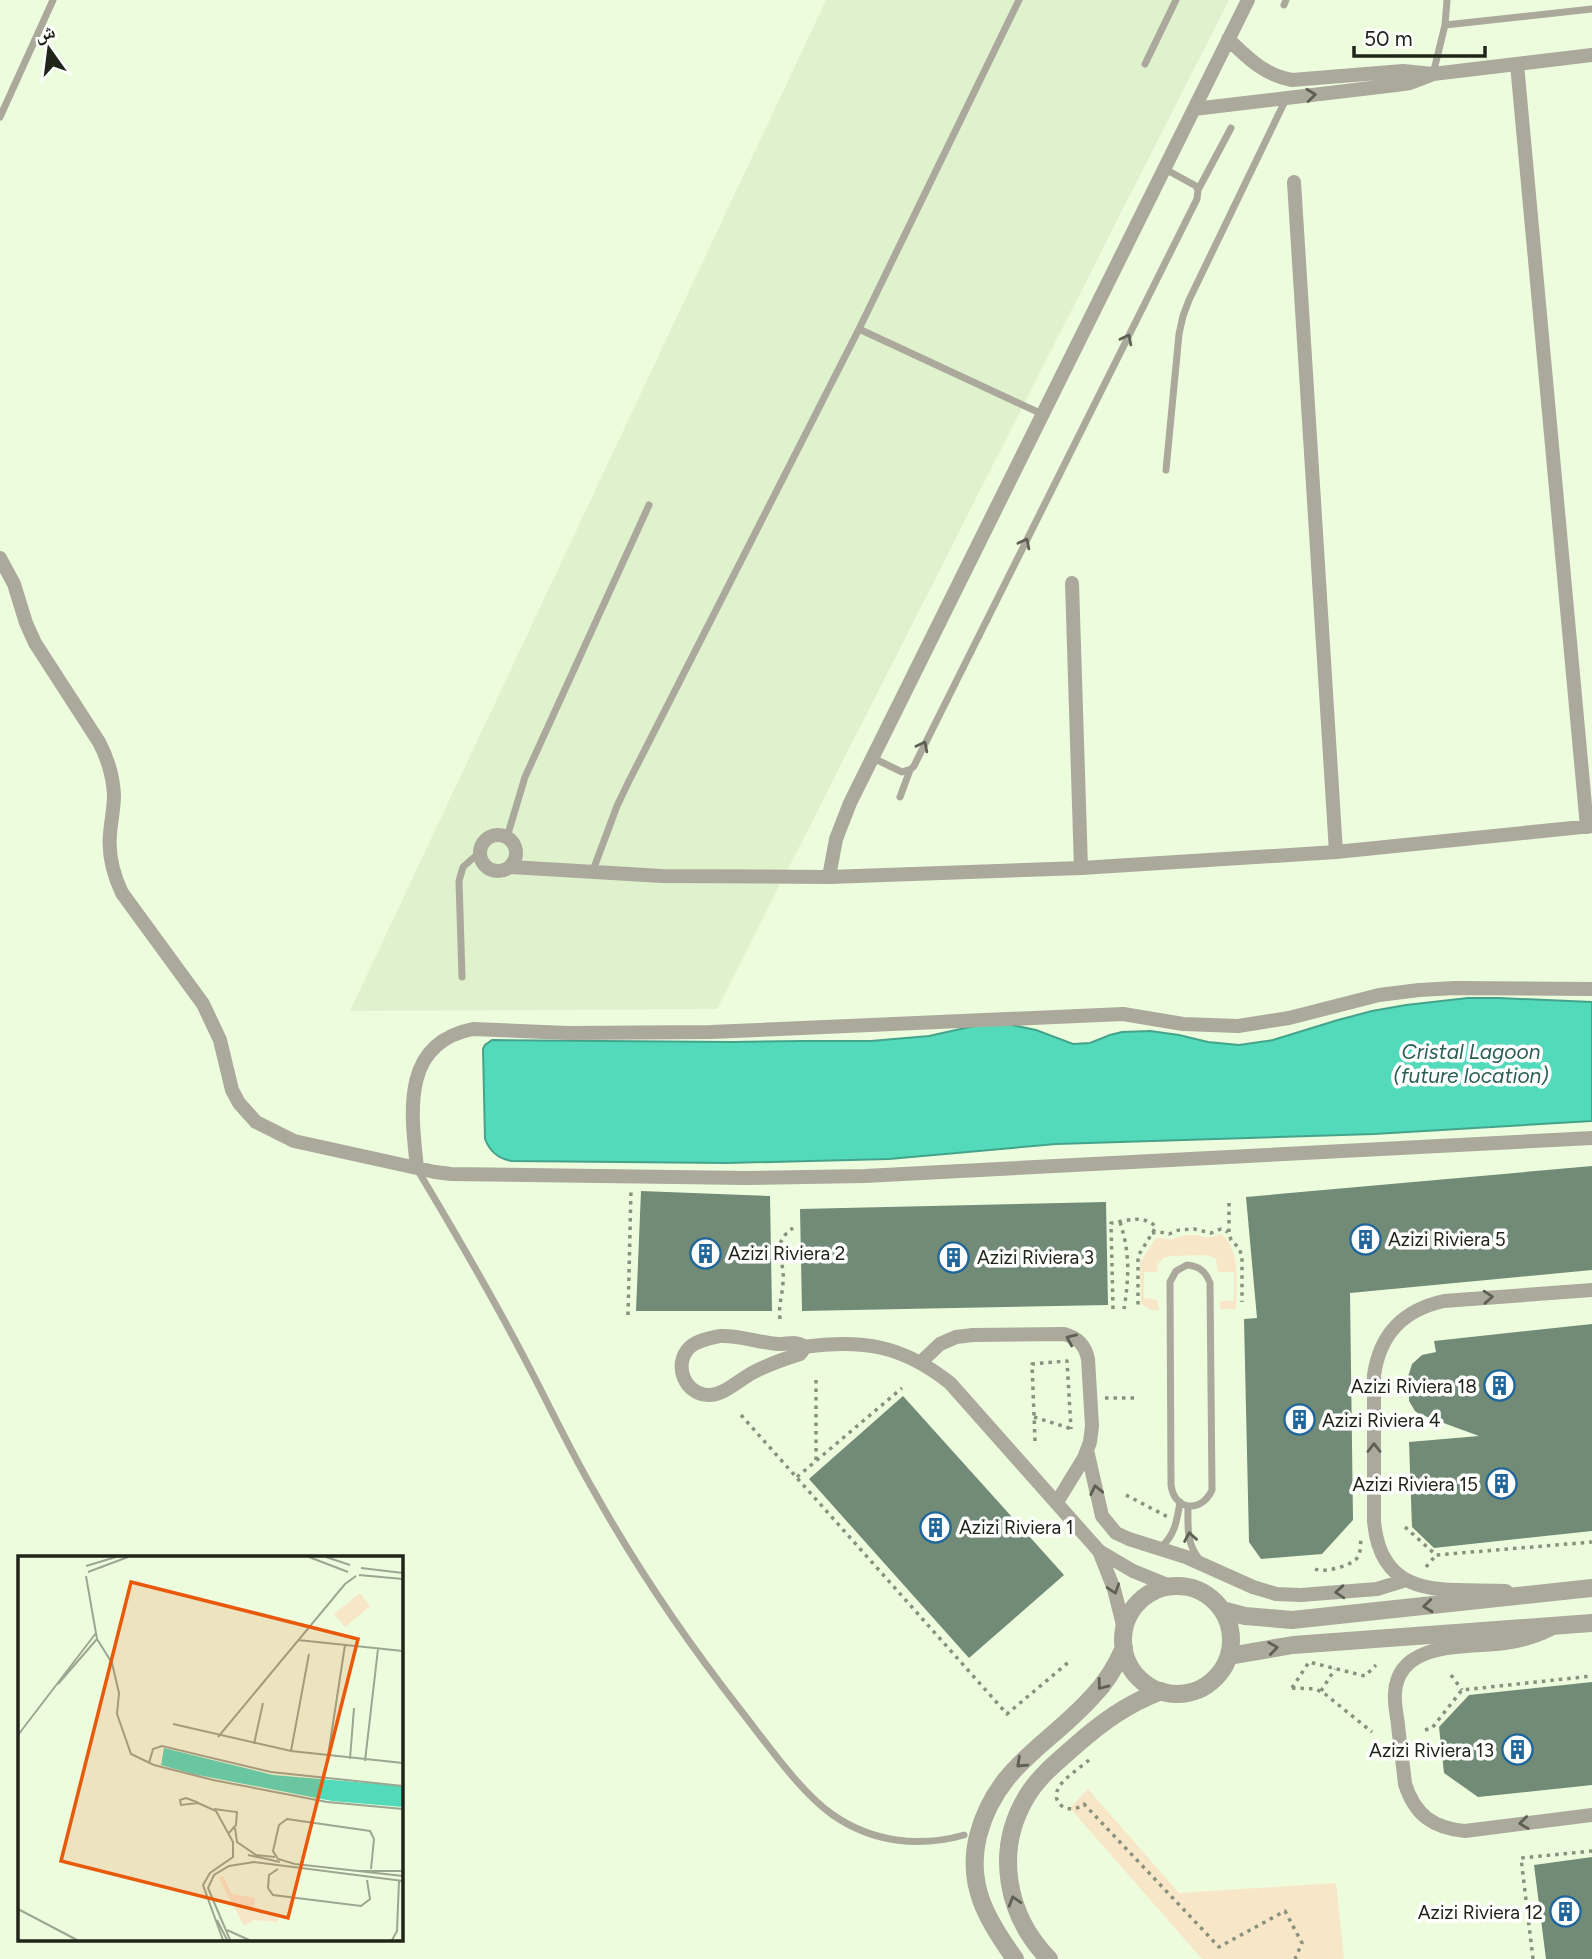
<svg xmlns="http://www.w3.org/2000/svg" width="1592" height="1959" viewBox="0 0 1592 1959" font-family="Figtree,'Noto Naskh Arabic',sans-serif">
  <style>
    .built { fill: #e0f2cd }
    .green { fill: #f8e6c8 }
    .water { fill: #53dabb; stroke: #44a48b; stroke-width: 2 }
    .building { fill: #718b77 }
    .lines { fill: none; stroke-linecap: round; stroke-linejoin: round }
    .path { stroke: #88917d; stroke-width: 3.5; stroke-dasharray: 3.5 5; stroke-linecap: butt }
    .service { stroke: #aaa99c; stroke-width: 7 }
    .minor { stroke: #aaa99c; stroke-width: 14 }
    .tertiary { stroke: #aaa99c; stroke-width: 18 }
    .oneway { stroke: #5e6054 }
    .labels { text-anchor: middle; dominant-baseline: central; stroke-width: 7; stroke-linejoin: round; paint-order: stroke }
    .poi-label { font-size: 19px; fill: #20251a; stroke: #fff; text-anchor: start }
    .water-label { font-size: 21px; font-style: italic; fill: #295f52; stroke: #fff }
    .inset-road { fill: none; stroke: #9ca690; stroke-width: 2 }
    .view { fill: #e8590c; fill-opacity: 0.15; stroke: #e8590c; stroke-width: 3.5 }
    .inset-edge { fill: none; stroke: #20251a; stroke-width: 3.5 }
  </style>
  <rect width="100%" height="100%" fill="#eefcde"/>
  <!-- built -->
  <path class="built" d="M826,0H1229L717,1009L350,1011Z"/>
  <!-- green -->
  <path class="green" d="M1221,1234C1242,1251 1236,1285 1236,1309H1220V1301H1234V1272H1218L1216,1259L1207,1255L1171,1256L1163,1258L1158,1264L1157,1272H1144V1298L1157,1300L1159,1310H1152L1141,1304L1140,1262L1156,1238C1160,1237 1163,1239 1167,1239C1174,1240 1181,1235 1189,1235C1205,1234 1204,1241 1221,1234Z
    M1088,1789L1179,1893L1336,1883L1344,1959H1202L1070,1808Z"/>
  <!-- water -->
  <path class="water" d="M1468,998H1499L1592,1002V1121L1374,1134L1056,1144L889,1159L727,1163L512,1161C499,1159 490,1152 485,1139L483,1049L485,1045L492,1040L732,1042L801,1041H871L929,1036L974,1026L1007,1024L1036,1030L1073,1044L1090,1043L1110,1035L1122,1032L1150,1031L1179,1035L1208,1042L1239,1045L1273,1040L1338,1020L1372,1011L1406,1005Z"/>
  <!-- building -->
  <path class="building" d="M1592,1166V1270L1350,1293L1353,1520L1322,1554L1261,1559L1249,1542L1244,1319L1257,1318L1246,1197Z
    M641,1191L770,1196L772,1311H636Z
    M1106,1202L1108,1305L802,1311L800,1209Z
    M1592,1324V1531L1434,1548L1412,1527L1409,1442L1479,1436L1419,1414L1415,1411L1409,1401V1396L1408,1377L1412,1364L1422,1355L1436,1352L1434,1341Z
    M903,1396L1064,1575L969,1658L809,1479Z
    M1592,1682V1785L1478,1797L1444,1773L1439,1727L1469,1695Z
    M1592,1857V1959H1546L1534,1865Z"/>
  <g class="lines">
    <!-- path -->
    <path class="path" d="M1229,1203V1233L1231,1240L1239,1248L1242,1256V1302
      M1120,1222C1130,1252 1129,1278 1124,1309
      M1152,1233L1160,1232L1169,1234L1179,1230L1194,1229L1211,1233L1221,1229L1228,1232
      M1113,1309L1111,1223C1127,1221 1144,1214 1156,1227L1138,1256V1309
      M628,1315L631,1189
      M780,1319C778,1305 783,1294 783,1280C785,1258 769,1245 793,1228
      M1105,1398H1138
      M741,1415L1007,1714L1070,1661
      M1034,1417L1072,1429
      M1035,1441L1032,1364L1067,1361L1071,1429
      M816,1460V1375
      M797,1477L902,1388
      M1126,1495L1168,1517
      M1405,1527L1436,1555L1592,1542
      M1426,1567L1436,1555
      M1315,1569C1325,1573 1352,1566 1358,1557C1361,1552 1360,1545 1361,1540
      M1451,1675L1462,1690
      M1292,1688L1309,1662L1365,1676L1376,1665
      M1292,1688L1316,1689L1325,1694L1372,1732
      M1321,1691L1335,1669
      M1425,1730L1432,1728L1462,1690L1592,1676
      M1089,1760C1080,1768 1065,1777 1059,1787C1049,1804 1070,1816 1084,1804L1219,1947L1285,1911L1302,1943L1295,1959
      M1533,1959L1521,1858L1592,1851"/>
    <!-- service -->
    <path class="service" d="M1284,5L1286,0
      M1445,25L1592,9
      M1145,64L1176,0
      M1433,74L1445,25L1447,0
      M0,117L53,0
      M1198,190L1231,128
      M859,329L1042,414
      M1166,470L1179,334L1183,316L1189,300L1286,99
      M873,758L902,772L911,769L914,766L1197,199L1198,190L1196,186L1165,169
      M900,797L910,770
      M507,837L525,777L649,505
      M592,873L617,806L629,781L859,329L1019,0
      M462,977L459,881L463,867L480,852
      M417,1169C456,1234 494,1299 529,1367C551,1409 571,1452 595,1493C638,1570 688,1643 742,1712C767,1744 801,1793 833,1815C872,1842 919,1848 964,1835
      M1187,1265C1199,1266 1206,1271 1210,1283L1212,1490C1201,1514 1174,1510 1171,1485L1170,1282L1176,1271Z
      M1188,1506C1188,1526 1186,1544 1200,1560
      M1160,1548C1175,1536 1177,1520 1180,1502"/>
    <!-- minor -->
    <path class="minor" d="M1228,39C1248,58 1264,75 1292,80L1403,71L1433,74L1592,55
      M1517,64L1587,827
      M1194,109L1396,85L1410,83L1431,75
      M1294,182L1336,852
      M0,558L14,584L26,623L35,643L99,742C108,759 113,776 114,795C114,808 111,821 110,834C108,855 113,874 122,893L203,1004L220,1040L232,1090L239,1103L256,1122L294,1141L435,1172L451,1174L746,1178L865,1176L1592,1138
      M1072,583L1081,868
      M480 853a18 18 0 1 1 36 0a18 18 0 1 1-36 0Z
      M511,867L662,876L829,877L1081,868L1336,852L1592,826
      M829,877L836,839L850,803L1248,0
      M417,1168C411,1112 401,1043 473,1029L568,1033L711,1032L1123,1014L1183,1024L1238,1026L1289,1018L1379,995L1419,990L1455,988L1592,989
      M720,1336C741,1335 759,1343 779,1344C787,1344 795,1341 802,1345L803,1350L800,1354C784,1359 769,1364 754,1372C740,1379 726,1394 710,1395C685,1396 672,1364 690,1347C698,1340 710,1338 720,1336Z
      M803,1347C863,1339 902,1345 950,1383L1099,1551L1114,1589L1124,1629
      M921,1362L940,1344L956,1337L973,1335L1064,1334C1078,1338 1085,1345 1088,1359L1092,1426L1090,1442L1084,1458L1057,1502
      M1087,1450L1102,1516L1116,1533L1129,1539L1186,1557L1253,1587L1276,1594L1301,1595L1377,1589L1406,1580
      M1099,1551L1133,1571L1170,1586
      M1506,1591C1448,1588 1381,1603 1374,1521V1375C1380,1334 1403,1310 1444,1301L1592,1290
      M1551,1629C1537,1636 1521,1641 1505,1643C1468,1648 1398,1640 1395,1693C1394,1704 1397,1715 1398,1725C1400,1745 1403,1764 1405,1784C1415,1815 1433,1828 1465,1831L1592,1815"/>
    <!-- tertiary -->
    <path class="tertiary" d="M1123 1640a54 54 0 1 1 108 0a54 54 0 1 1-108 0Z
      M1222,1610L1245,1616L1292,1620L1592,1588
      M1229,1656L1293,1645L1592,1623
      M1015,1959C987,1920 966,1885 978,1836C996,1766 1048,1746 1092,1697C1106,1683 1116,1666 1124,1648
      M1049,1959C1006,1915 994,1850 1027,1796C1039,1776 1058,1761 1075,1746C1102,1722 1127,1704 1161,1691"/>
  </g>
  <!-- one-way arrows -->
  <defs><path id="oneway-chevron" d="M-2-3.5L2.5 0L-2 3.5" fill="none" stroke-width="1.6" stroke-linecap="round" stroke-linejoin="round" transform="scale(1.75)"/></defs>
  <g class="oneway">
    <use href="#oneway-chevron" transform="translate(1311 95) rotate(-6)"/>
    <use href="#oneway-chevron" transform="translate(1127 339) rotate(-63)"/>
    <use href="#oneway-chevron" transform="translate(1025 543) rotate(-63)"/>
    <use href="#oneway-chevron" transform="translate(923 746) rotate(-63)"/>
    <use href="#oneway-chevron" transform="translate(1488 1297) rotate(-4)"/>
    <use href="#oneway-chevron" transform="translate(1071 1339) rotate(-156)"/>
    <use href="#oneway-chevron" transform="translate(1374 1448) rotate(-90)"/>
    <use href="#oneway-chevron" transform="translate(1096 1490) rotate(-102)"/>
    <use href="#oneway-chevron" transform="translate(1190 1537) rotate(-100)"/>
    <use href="#oneway-chevron" transform="translate(1114 1589) rotate(72)"/>
    <use href="#oneway-chevron" transform="translate(1340 1592) rotate(176)"/>
    <use href="#oneway-chevron" transform="translate(1428 1606) rotate(174)"/>
    <use href="#oneway-chevron" transform="translate(1273 1648) rotate(-8)"/>
    <use href="#oneway-chevron" transform="translate(1102 1685) rotate(127)"/>
    <use href="#oneway-chevron" transform="translate(1021 1763) rotate(137)"/>
    <use href="#oneway-chevron" transform="translate(1524 1823) rotate(173)"/>
    <use href="#oneway-chevron" transform="translate(1014 1901) rotate(-107)"/>
  </g>
  <!-- icons -->
  <defs>
    <symbol id="building-ring" viewBox="-11 -11 22 22"><circle r="9.5" fill="#fff" stroke="#20669a" stroke-width="1.5"/><path d="M-4-6H4V6H1V3H-1V6H-4ZM-2.5-4.3h1.7v1.8h-1.7ZM.8-4.3h1.7v1.8H.8ZM-2.5-1h1.7V.8h-1.7ZM.8-1h1.7V.8H.8Z" fill="#20669a"/></symbol>
  </defs>
  <g fill-rule="evenodd">
    <use href="#building-ring" x="1348" y="1222" width="35" height="35"/>
    <use href="#building-ring" x="688" y="1236" width="35" height="35"/>
    <use href="#building-ring" x="936" y="1240" width="35" height="35"/>
    <use href="#building-ring" x="1482" y="1368" width="35" height="35"/>
    <use href="#building-ring" x="1282" y="1402" width="35" height="35"/>
    <use href="#building-ring" x="1484" y="1466" width="35" height="35"/>
    <use href="#building-ring" x="918" y="1510" width="35" height="35"/>
    <use href="#building-ring" x="1500" y="1732" width="35" height="35"/>
    <use href="#building-ring" x="1548" y="1894" width="35" height="35"/>
  </g>
  <g class="labels">
    <!-- poi labels -->
    <g class="poi-label">
      <text x="1388" y="1239">Azizi Riviera 5</text>
      <text x="728" y="1253">Azizi Riviera 2</text>
      <text x="977" y="1257">Azizi Riviera 3</text>
      <text x="1477" y="1386" text-anchor="end">Azizi Riviera 18</text>
      <text x="1322" y="1420">Azizi Riviera 4</text>
      <text x="1478" y="1484" text-anchor="end">Azizi Riviera 15</text>
      <text x="959" y="1527">Azizi Riviera 1</text>
      <text x="1494" y="1750" text-anchor="end">Azizi Riviera 13</text>
      <text x="1543" y="1912" text-anchor="end">Azizi Riviera 12</text>
    </g>
    <!-- water labels -->
    <g class="water-label">
      <text x="1471" y="1051">Cristal Lagoon<tspan x="1471" dy="24">(future location)</tspan></text>
    </g>
  </g>
  <!-- overview -->
  <g transform="translate(18 1556)">
    <rect width="385" height="385" fill="#eefcde"/>
    <path d="M342,37L352,50L327,71L316,58ZM205,320L214,338L237,342L235,355L261,359L260,366L236,364L226,370L201,322Z" fill="#f8e6c8"/>
    <path d="M146,192L255,219L385,230V251L314,245L175,218L143,209Z" fill="#53dabb"/>
    <path class="inset-road" d="M291,1L330,16M308,1L332,9M68,10L98,1M343,12L385,17M70,16L110,1M341,19L385,23M68,20L79,83L94,107L101,137L99,158L113,198L136,209L195,224L309,246L385,253M280,84L385,95M40,128L79,83M155,168L273,195L385,207M0,179L78,77M200,181L327,28L338,20M236,188L245,147M273,195L291,98M310,200L327,89M332,203L336,152M347,205L360,93M131,207L135,193L144,190L253,216L385,230M168,242L179,246L180,247L163,249L162,244ZM180,247L198,255L215,286V301L192,317L185,329L205,384M196,253L219,256L218,269L210,278M217,272L219,286L238,299L257,301M230,299L262,306M277,308L260,303L255,295L261,269L269,263L352,275L356,283L353,313M277,308L385,320M260,313L251,319L250,332L255,339L343,350L352,343L349,324M335,315H385M0,353L59,384M199,364L209,384M209,374L231,384M212,384L190,332L196,319L211,310L236,306L385,325M374,384L379,375L381,325"/>
    <path class="view" d="M113,26L340,83L270,362L43,305Z"/>
    <rect width="385" height="385" class="inset-edge"/>
  </g>
  <!-- north arrow -->
  <g transform="translate(49 49) rotate(346)" stroke="#ffffff" stroke-width="5" paint-order="stroke">
  <path d="M0-5L12 26L0 18L-12 26Z" fill="#20251a"/>
  <text y="-10" font-size="19" font-weight="bold" text-anchor="middle" fill="#20251a">ش</text>
  </g>
  <!-- scale -->
  <path d="M1354 46v10h131v-10" fill="none" stroke="#20251a" stroke-width="3.5"/>
  <text x="1364" y="46" font-size="21" fill="#20251a" stroke="#ffffff" stroke-width="5" paint-order="stroke">50 m</text>
</svg>
